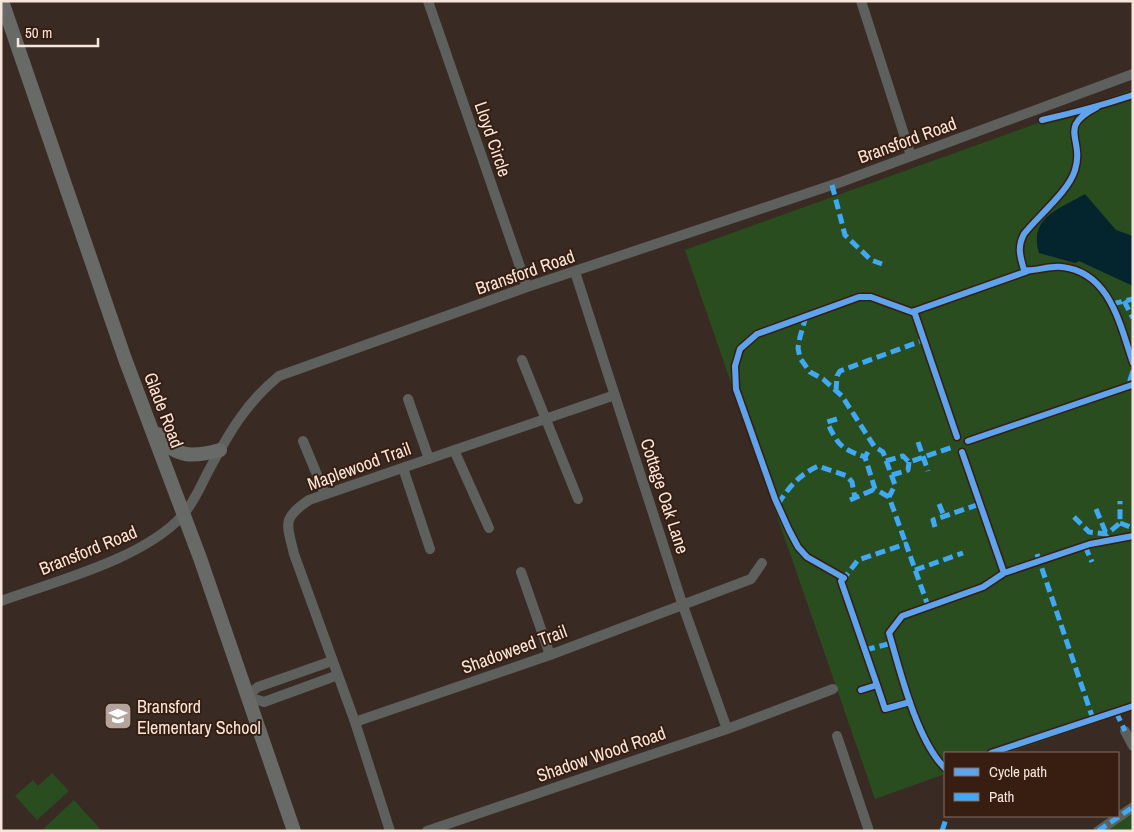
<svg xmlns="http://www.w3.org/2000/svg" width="1134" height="832" viewBox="0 0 1134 832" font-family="'Archivo Narrow',sans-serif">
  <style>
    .green { fill: #2a4d1f }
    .water { fill: #05252e }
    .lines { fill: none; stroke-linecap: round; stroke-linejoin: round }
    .minor { stroke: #5e605e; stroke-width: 10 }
    .major { stroke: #676a66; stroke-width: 14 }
    .quiet { stroke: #3fa9f5; stroke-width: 5; stroke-dasharray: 10 5; stroke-linecap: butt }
    .cycleway-casing { stroke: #371e11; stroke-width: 9 }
    .cycleway { stroke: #60a3ed; stroke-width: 6 }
    .labels { text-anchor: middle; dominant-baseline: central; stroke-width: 4; stroke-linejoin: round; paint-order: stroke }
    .street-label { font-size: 18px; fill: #f7e5dc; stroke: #371e11 }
    .poi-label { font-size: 18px; fill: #f7e5dc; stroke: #371e11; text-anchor: start }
  </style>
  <rect width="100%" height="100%" fill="#392a23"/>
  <!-- green -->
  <path class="green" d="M1133,89V711L1008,753H945V774L875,799L685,250Z
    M52,773L69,791L37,820L15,796L33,780L38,786Z
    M74,800L102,831H41Z
    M1133,805V831H1096Z"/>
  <!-- water -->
  <path class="water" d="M1085,194L1116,230L1133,236V286L1079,261L1075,263L1039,253C1028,217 1060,209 1085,194Z"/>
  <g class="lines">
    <!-- minor -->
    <path class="minor" d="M428,1L527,287
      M861,1L911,156
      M575,272L682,603L727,729
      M522,360L578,499
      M408,399L429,459
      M303,441L325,494
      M454,450L489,528
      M403,468L430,549
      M521,572L550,655
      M1,601C56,581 143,559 182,516C194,503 201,485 209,470C229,433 246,403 279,376L527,287L841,182L1133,74
      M246,696L264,702L338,675
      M246,696L258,687L332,661
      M355,722L550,655L751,579L762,563
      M1125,731L1133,746
      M837,736L869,831
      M390,831L355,722L294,554C287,524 281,519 309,500L615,395
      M427,831L727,729L833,689
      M1098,831L1133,807"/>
    <!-- major -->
    <path class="major" d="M2,1L125,359L200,558L294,831
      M158,434C174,459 195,457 220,450"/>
    <!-- quiet -->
    <path class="quiet" d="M832,185L845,235L871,260L882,264
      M1124,301L1133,318
      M1112,304L1133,299
      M806,316L800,337L798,348L800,358L810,372L823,379L842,396L874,446L883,452L895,485L889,497L906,544
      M1133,371L1130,380L1133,388
      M836,391L837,376L840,371L924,340
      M837,419L827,422C838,445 841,449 865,457
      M918,442L928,471
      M868,452L865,457L875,489L889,497
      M886,461L903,456L909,462L953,447
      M892,475L908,470L909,462
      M850,500L875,489
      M778,504C789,487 799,475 818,466L847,476L852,482L855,498
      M939,504L944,516
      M1096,509L1108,538
      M1074,517L1089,532L1107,534L1120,523V501
      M1120,523L1133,528
      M935,527L933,520L980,504
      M1085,546L1092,562
      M1037,554L1093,719
      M915,570L963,553
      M842,581L858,560L906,544L928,606
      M865,650L892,643
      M1116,712L1125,731
      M942,831L947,816
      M1098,831L1133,807"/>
    <defs>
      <path id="cycleway" d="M1097,107C1056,128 1085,138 1075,170C1069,191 1038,216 1024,234C1017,247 1020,256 1024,270C1034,272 1050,265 1062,267C1110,272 1120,325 1133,363
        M1042,120C1073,113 1103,105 1133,95
        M914,311L957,437
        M968,441L1132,385
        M962,452L1004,573
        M877,685L841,581L844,578L807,557L798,547L789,530L775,499L736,389L735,366L740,349L757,334L859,297H871L912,312L1028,271
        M861,690L877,685L885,709L910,702
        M991,753L1133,706
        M945,768C917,741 900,671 889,633L902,616L983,587L1004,573L1090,544L1133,536"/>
    </defs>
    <!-- cycleway casing -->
    <use href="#cycleway" class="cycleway-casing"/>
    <!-- cycleway -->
    <use href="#cycleway" class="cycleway"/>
  </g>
  <!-- icons -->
  <defs>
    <symbol id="school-square" viewBox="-11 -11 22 22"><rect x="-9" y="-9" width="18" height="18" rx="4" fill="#b4a49b" stroke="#371e11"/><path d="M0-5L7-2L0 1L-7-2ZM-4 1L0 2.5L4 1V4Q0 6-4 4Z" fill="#fff"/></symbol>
  </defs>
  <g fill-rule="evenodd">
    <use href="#school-square" x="102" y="700" width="32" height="32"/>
  </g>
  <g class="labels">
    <!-- street labels -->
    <g class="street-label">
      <text transform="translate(493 139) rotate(71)">Lloyd Circle</text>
      <text transform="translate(907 140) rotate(-20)">Bransford Road</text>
      <text transform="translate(525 272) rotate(-19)">Bransford Road</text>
      <text transform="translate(164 410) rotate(69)">Glade Road</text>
      <text transform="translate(359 466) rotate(-20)">Maplewood Trail</text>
      <text transform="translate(665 496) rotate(72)">Cottage Oak Lane</text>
      <text transform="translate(88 550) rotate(-22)">Bransford Road</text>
      <text transform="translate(514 649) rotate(-20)">Shadoweed Trail</text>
      <text transform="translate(601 754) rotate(-19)">Shadow Wood Road</text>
    </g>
    <!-- poi labels -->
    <g class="poi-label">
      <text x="137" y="706">Bransford<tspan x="137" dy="21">Elementary School</tspan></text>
    </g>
  </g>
  <!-- border -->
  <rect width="1134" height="832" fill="none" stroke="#f7e5dc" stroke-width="5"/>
  <!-- legend -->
  <rect x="944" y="752" width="175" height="65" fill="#371e11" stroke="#846e62"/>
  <rect x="954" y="768" width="25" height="8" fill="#60a3ed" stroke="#846e62"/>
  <text x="989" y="777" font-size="15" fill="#f7e5dc">Cycle path</text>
  <rect x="954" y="793" width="25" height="8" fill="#3fa9f5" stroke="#846e62"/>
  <text x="989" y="802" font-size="15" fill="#f7e5dc">Path</text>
  <!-- scale -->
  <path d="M18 38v8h80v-8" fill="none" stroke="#f7e5dc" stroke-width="2.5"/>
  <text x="25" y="38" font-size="15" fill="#f7e5dc" stroke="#371e11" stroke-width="4" paint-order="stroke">50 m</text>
</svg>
